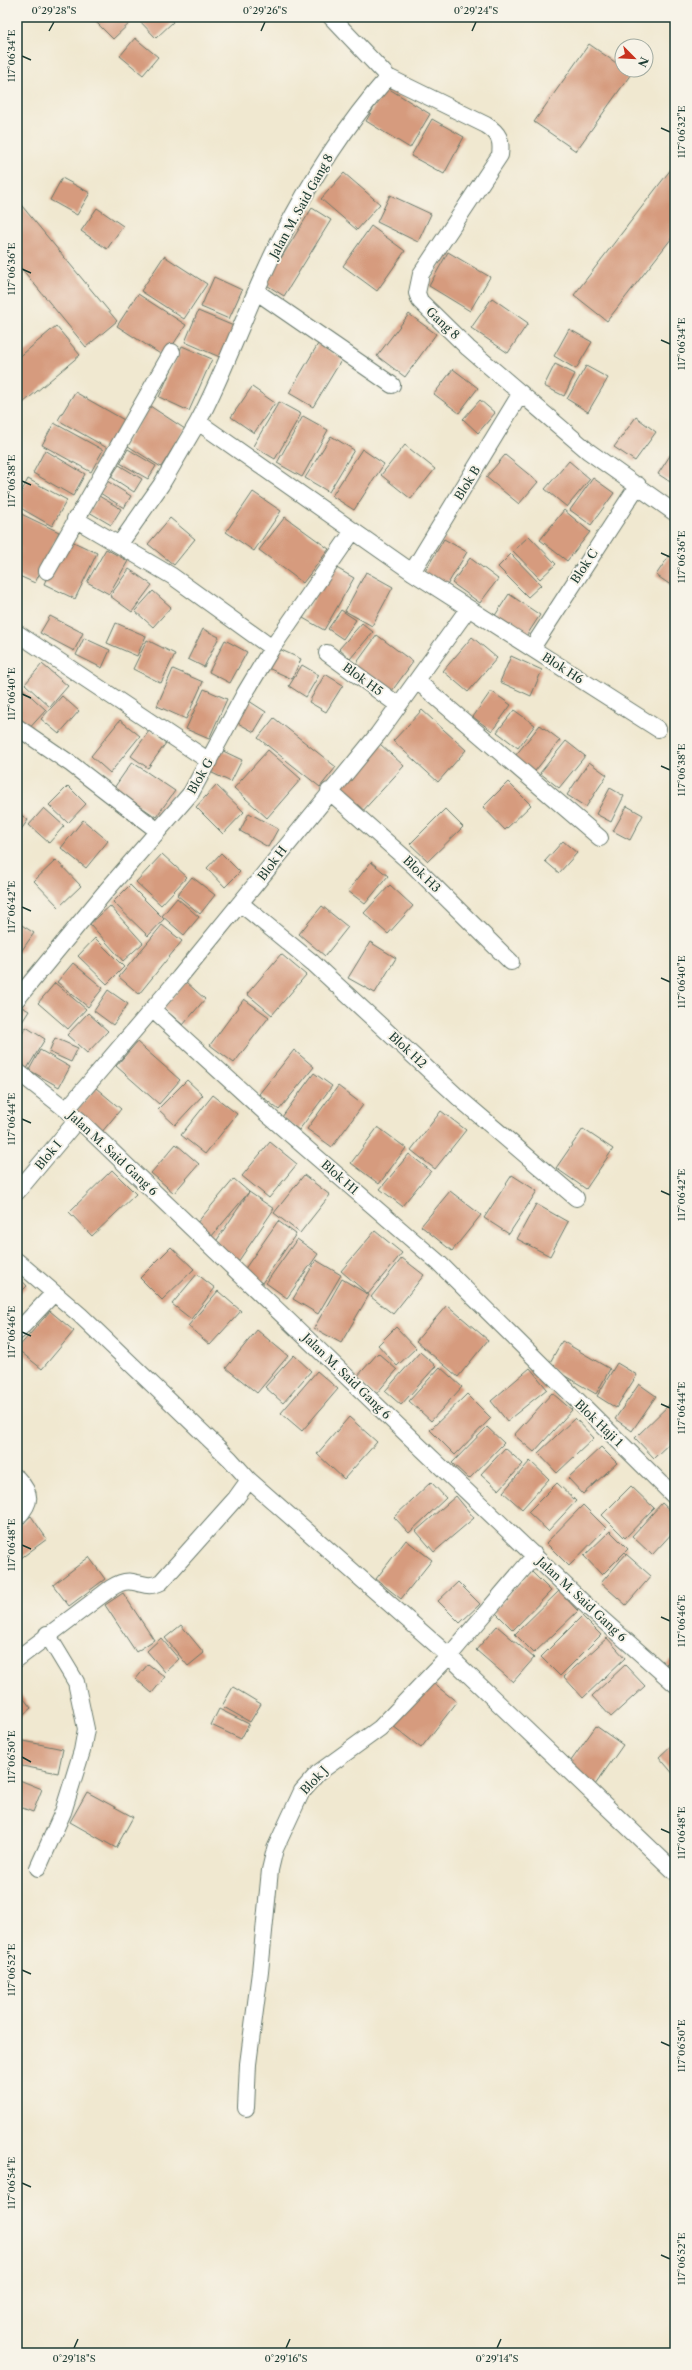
<svg xmlns="http://www.w3.org/2000/svg" width="692" height="2370" viewBox="0 0 692 2370" font-family="'Libre Caslon Text',serif">
  <style>
    .building { fill: #d69b7e }
    .lines { fill: none; stroke-linecap: round; stroke-linejoin: round }
    .street-casing { stroke: #68796b; stroke-width: 18 }
    .street { stroke: #fff; stroke-width: 16 }
    .ticks { fill: none; stroke: #1f3d34; stroke-width: 1.5 }
    .labels { text-anchor: middle; dominant-baseline: central; stroke-width: 4; stroke-linejoin: round; paint-order: stroke }
    .street-label { font-size: 12px; fill: #1f3d34; stroke: #f7f3e8 }
    .neatline { fill: none; stroke: #1f3d34; stroke-width: 1.5 }
    .ticks-label { font-size: 10px; text-anchor: middle; fill: #1f3d34 }
  </style>
  <rect width="100%" height="100%" fill="#f7f3e8"/>
  <filter id="ink" filterUnits="userSpaceOnUse"><feTurbulence type="fractalNoise" baseFrequency=".025" numOctaves="2"/><feDisplacementMap in="SourceGraphic" scale="8" xChannelSelector="R" yChannelSelector="G"/><feConvolveMatrix kernelMatrix="1 2 1 2 8 2 1 2 1" color-interpolation-filters="sRGB"/></filter>
  <filter id="wash" filterUnits="userSpaceOnUse"><feTurbulence type="fractalNoise" baseFrequency=".012" numOctaves="4" result="noise"/><feDisplacementMap in="SourceGraphic" scale="16" xChannelSelector="R" yChannelSelector="G"/><feGaussianBlur stdDeviation="0.9" result="paint"/><feColorMatrix in="noise" values="0 0 0 0 0 0 0 0 0 0 0 0 0 0 0 0 0 1.4 0 .05"/><feComposite in="paint" operator="in"/></filter>
  <g filter="url(#wash)">
    <rect width="100%" height="100%" fill="#f0e8d0"/>
    <g id="blocks">
      <!-- building -->
      <path class="building" d="M100,17H128L132,21L113,39L95,21Z
        M136,17H169L173,22L156,38Z
        M135,38L158,57L143,75L120,56Z
        M589,44L622,67V70L631,74L576,151L534,122Z
        M386,87L430,114L410,148L366,121Z
        M432,119L464,137L444,174L411,156Z
        M675,164V234L607,321L574,295Z
        M344,173L380,204L357,230L321,199Z
        M62,178L90,193L77,215L50,200Z
        M390,195L431,214L418,242L377,222Z
        M17,200L117,321L86,347L17,263Z
        M97,208L123,226L107,249L81,231Z
        M312,208L331,220L284,296L265,284Z
        M371,226L405,251L377,291L343,266Z
        M448,252L490,277L470,311L429,286Z
        M164,256L207,284L184,319L141,291Z
        M214,277L242,290L229,319L201,307Z
        M138,294L186,325L165,357L117,326Z
        M492,298L528,323L508,353L471,328Z
        M198,311L236,327L222,358L185,342Z
        M409,314L436,334L405,377L377,356Z
        M56,326L80,355L17,408V359Z
        M569,329L592,342L576,369L554,356Z
        M318,344L342,359L313,407L289,393Z
        M182,346L212,359L189,411L159,397Z
        M555,364L575,374L564,396L544,386Z
        M586,366L608,378L588,412L567,399Z
        M453,369L478,388L459,413L434,394Z
        M252,387L275,403L254,433L231,417Z
        M75,392L126,421L109,449L58,420Z
        M480,400L495,413L478,433L463,419Z
        M279,402L301,414L275,459L253,446Z
        M150,406L185,429L161,467L125,444Z
        M303,416L328,430L302,477L277,463Z
        M636,417L656,432L635,461L614,447Z
        M54,423L103,450L91,472L42,445Z
        M331,436L354,450L329,492L305,478Z
        M405,445L435,469L411,499L381,475Z
        M675,448V485L658,474Z
        M128,449L156,466L148,479L120,463Z
        M362,449L384,464L354,510L332,496Z
        M45,450L85,474L73,496L33,473Z
        M505,455L538,482L519,504L486,477Z
        M569,461L590,479L567,507L545,489Z
        M119,465L142,479L134,492L111,477Z
        M593,478L614,493L591,525L570,510Z
        M28,479L67,500L52,526L17,506V500Z
        M107,481L131,496L124,508L100,493Z
        M253,492L281,511L254,551L226,532Z
        M99,496L121,509L111,525L89,512Z
        M564,510L590,532L567,561L540,540Z
        M17,512L59,532L35,583L17,575Z
        M285,517L329,549L303,583L259,550Z
        M170,518L195,539L174,565L148,544Z
        M529,536L556,564L540,579L513,551Z
        M65,538L97,553L75,599L44,584Z
        M444,539L467,552L446,587L424,573Z
        M675,547V588L656,575Z
        M106,549L128,561L109,594L87,582Z
        M511,554L541,585L528,597L498,567Z
        M470,558L498,579L480,603L452,583Z
        M333,566L354,578L324,630L303,618Z
        M129,569L152,585L132,612L110,596Z
        M366,572L393,587L372,626L345,611Z
        M153,591L171,607L153,627L135,611Z
        M509,594L540,615L525,638L494,617Z
        M341,610L356,620L343,639L328,629Z
        M50,616L83,633L74,651L40,633Z
        M116,623L146,636L137,656L107,643Z
        M362,623L373,632L350,659L339,649Z
        M203,629L219,637L204,667L188,659Z
        M377,635L413,662L389,695L353,668Z
        M472,637L497,658L468,692L443,671Z
        M84,638L110,650L102,668L76,655Z
        M147,640L175,654L161,683L133,669Z
        M225,640L247,652L230,683L209,672Z
        M277,648L301,659L292,679L268,668Z
        M511,656L542,670L531,696L500,682Z
        M42,664L68,686L50,707L25,684Z
        M302,665L319,675L306,697L289,686Z
        M173,669L203,682L186,719L157,706Z
        M325,674L343,685L326,712L309,702Z
        M22,688L46,710L26,732L17,723V694Z
        M204,689L227,699L209,739L186,729Z
        M491,691L511,705L492,731L473,717Z
        M62,696L79,711L59,734L41,719Z
        M249,701L266,712L254,732L236,722Z
        M422,710L466,750L438,782L393,741Z
        M514,710L535,725L518,748L497,732Z
        M274,718L336,767L320,787L258,738Z
        M120,720L140,736L110,773L91,756Z
        M540,725L560,740L531,776L511,761Z
        M149,731L166,743L148,768L131,756Z
        M566,741L585,756L559,788L540,773Z
        M380,744L404,766L360,814L336,792Z
        M219,749L242,760L231,782L208,771Z
        M268,750L301,779L267,818L234,788Z
        M132,762L175,791L156,817L114,788Z
        M589,762L607,775L586,807L567,795Z
        M508,782L531,805L505,830L483,807Z
        M216,785L244,812L223,834L196,807Z
        M68,786L86,804L68,823L49,805Z
        M610,788L624,796L611,822L596,814Z
        M627,806L643,815L630,840L613,831Z
        M44,808L64,826L49,843L29,825Z
        M445,809L463,827L428,861L410,844Z
        M17,812L28,820L17,835Z
        M249,813L278,829L268,847L240,831Z
        M83,820L108,841L86,868L61,848Z
        M563,841L577,853L559,873L545,861Z
        M221,853L240,872L225,887L207,868Z
        M162,854L187,877L161,905L136,882Z
        M56,860L81,886L59,907L34,881Z
        M371,862L388,876L365,904L348,891Z
        M192,877L215,895L200,914L177,895Z
        M130,885L164,919L148,936L113,902Z
        M390,885L413,906L388,934L364,913Z
        M177,898L199,917L184,935L162,916Z
        M110,906L143,943L123,961L90,924Z
        M322,906L348,927L325,956L299,934Z
        M17,922L34,933L20,953L17,951Z
        M162,925L182,941L139,994L119,977Z
        M95,938L124,967L107,984L78,956Z
        M370,942L396,958L375,993L348,978Z
        M281,954L306,975L272,1015L247,994Z
        M73,963L103,988L88,1007L57,982Z
        M186,982L205,999L183,1025L163,1008Z
        M55,983L86,1009L68,1029L38,1003Z
        M108,990L128,1004L113,1025L94,1011Z
        M244,999L269,1017L234,1063L210,1045Z
        M17,1004L29,1011L17,1030Z
        M88,1013L108,1031L87,1053L67,1035Z
        M26,1027L45,1039L25,1072L17,1067V1042Z
        M55,1038L78,1048L71,1062L49,1052Z
        M137,1042L180,1080L159,1104L116,1066Z
        M40,1050L70,1067L59,1087L29,1070Z
        M294,1050L314,1067L279,1110L259,1094Z
        M314,1073L332,1086L299,1130L282,1117Z
        M187,1080L203,1095L175,1125L158,1109Z
        M338,1086L363,1105L332,1147L307,1129Z
        M96,1088L121,1109L101,1133L75,1112Z
        M213,1095L237,1114L205,1154L181,1135Z
        M441,1111L466,1130L435,1169L411,1150Z
        M378,1127L406,1148L379,1184L351,1163Z
        M583,1129L613,1149L586,1189L556,1168Z
        M270,1142L297,1164L269,1198L242,1176Z
        M176,1144L199,1164L174,1193L151,1173Z
        M409,1154L431,1171L402,1206L380,1189Z
        M112,1170L136,1194L92,1236L69,1212Z
        M304,1175L330,1195L300,1233L274,1213Z
        M512,1175L537,1191L509,1234L484,1218Z
        M234,1179L249,1192L211,1237L196,1224Z
        M450,1191L481,1215L452,1251L421,1226Z
        M249,1192L274,1209L238,1262L213,1246Z
        M536,1204L568,1222L550,1256L517,1239Z
        M278,1221L296,1234L262,1283L244,1270Z
        M375,1231L402,1253L368,1294L341,1271Z
        M297,1239L318,1254L287,1298L266,1283Z
        M171,1247L194,1269L162,1300L140,1278Z
        M402,1258L424,1275L393,1314L371,1297Z
        M316,1260L341,1275L318,1314L293,1299Z
        M197,1274L215,1288L191,1319L172,1304Z
        M17,1275L27,1286L17,1296Z
        M342,1279L369,1295L341,1343L314,1328Z
        M218,1291L241,1311L210,1345L188,1326Z
        M447,1305L488,1340L458,1377L416,1341Z
        M50,1311L74,1331L42,1369L17,1349Z
        M396,1327L416,1348L397,1366L378,1345Z
        M257,1330L288,1356L257,1393L226,1368Z
        M562,1341L610,1369L596,1394L548,1366Z
        M420,1352L436,1366L401,1405L385,1391Z
        M378,1353L397,1370L375,1395L356,1378Z
        M294,1355L311,1371L283,1403L265,1387Z
        M617,1363L637,1375L616,1408L597,1396Z
        M440,1367L462,1387L431,1421L409,1401Z
        M530,1368L547,1389L507,1421L491,1401Z
        M317,1371L338,1389L302,1431L281,1413Z
        M639,1384L656,1396L632,1431L615,1419Z
        M552,1393L572,1410L534,1452L514,1435Z
        M467,1394L491,1418L455,1455L430,1430Z
        M675,1399V1438L654,1458L635,1438Z
        M349,1417L377,1442L344,1479L317,1454Z
        M575,1418L594,1438L557,1473L538,1453Z
        M487,1427L504,1443L469,1479L452,1463Z
        M601,1447L617,1463L583,1494L568,1478Z
        M505,1448L523,1464L499,1490L481,1474Z
        M530,1461L549,1479L522,1509L503,1492Z
        M431,1482L446,1498L409,1533L394,1517Z
        M557,1483L576,1501L548,1531L528,1512Z
        M631,1486L654,1508L625,1538L602,1515Z
        M456,1496L474,1518L434,1552L416,1531Z
        M662,1503L675,1515V1530L652,1555L632,1536Z
        M583,1505L606,1528L569,1566L546,1543Z
        M31,1516L47,1539L17,1561V1527Z
        M610,1531L628,1549L602,1575L584,1556Z
        M406,1540L432,1560L401,1599L376,1579Z
        M626,1554L651,1576L626,1605L601,1583Z
        M89,1557L105,1579L69,1606L53,1585Z
        M532,1572L551,1591L513,1630L494,1611Z
        M458,1582L480,1604L460,1623L438,1601Z
        M559,1591L578,1611L534,1653L515,1634Z
        M123,1593L154,1640L136,1652L105,1605Z
        M582,1616L601,1635L560,1676L541,1657Z
        M181,1625L204,1653L188,1666L165,1638Z
        M497,1626L534,1658L513,1682L476,1650Z
        M161,1638L179,1659L165,1672L147,1651Z
        M607,1638L625,1658L583,1698L564,1677Z
        M675,1656V1675L666,1664Z
        M148,1664L165,1677L152,1693L136,1679Z
        M625,1665L645,1686L611,1717L592,1696Z
        M429,1680L457,1702L421,1748L393,1726Z
        M233,1687L261,1704L250,1722L222,1706Z
        M17,1690L31,1708L17,1720Z
        M219,1709L249,1724L241,1739L211,1725Z
        M596,1726L623,1745L595,1785L568,1765Z
        M19,1740L63,1749L58,1773L17,1765Z
        M675,1742V1776L659,1757Z
        M17,1779L42,1789L33,1812L17,1806Z
        M87,1792L133,1817L116,1848L70,1822Z"/>
    </g>
  </g>
  <g filter="url(#ink)">
    <use href="#blocks" fill-opacity="0" stroke="#68796b" stroke-width="1"/>
    <g class="lines">
      <defs>
        <path id="street" d="M388,77L486,125C499,133 502,140 500,155L421,274L417,293L420,301L468,348L588,451L675,513
          M257,292L392,385
          M198,422C229,364 249,300 279,242C309,183 344,127 388,77L331,17
          M75,519L172,576L272,648
          M119,545L161,485L198,422L412,572L658,729
          M47,571L172,352
          M412,572L521,393
          M17,633L209,761
          M532,648L638,485
          M327,653L398,705
          M417,681L600,838
          M17,727L71,764L158,831
          M329,791L415,867L511,962
          M240,903L313,963L460,1099L576,1198
          M17,999L106,891L191,793L245,693L272,648L353,531
          M152,1009L269,1116L439,1263L675,1497
          M17,1071L78,1119L417,1444L588,1607L675,1684
          M67,1109L179,978L378,734L468,609
          M17,1192L78,1119
          M17,1261L80,1315L230,1459L249,1480L236,1498L161,1582C149,1588 144,1584 133,1582C125,1580 117,1584 111,1588L17,1659
          M17,1332L54,1293
          M17,1478C32,1494 32,1502 17,1518
          M249,1480L449,1656L675,1872
          M38,1868L63,1812L82,1751L86,1729L76,1682L47,1634
          M246,2108L248,2064L260,1972L270,1870L275,1849L302,1791L318,1773L380,1728L449,1656L535,1555"/>
      </defs>
      <!-- street casing -->
      <use href="#street" class="street-casing"/>
      <!-- street -->
      <use href="#street" class="street"/>
    </g>
  </g>
  <!-- ticks -->
  <path class="ticks" d="M49,31L54,22M261,31L265,22M472,31L476,22M22,56L31,60M661,128L670,132M22,269L31,273M661,340L670,344M22,481L31,485M661,553L670,557M22,694L31,698M661,766L670,770M22,907L31,911M661,978L670,982M22,1119L31,1123M661,1191L670,1195M22,1332L31,1336M661,1404L670,1408M22,1545L31,1549M661,1617L670,1621M22,1757L31,1762M661,1829L670,1833M22,1970L31,1974M661,2042L670,2046M22,2183L31,2187M661,2255L670,2259M74,2348L78,2339M286,2348L290,2339M497,2348L501,2339"/>
  <g class="labels">
    <!-- street labels -->
    <g class="street-label">
      <text transform="translate(301 206) rotate(-61)">Jalan M. Said Gang 8</text>
      <text transform="translate(443 323) rotate(43)">Gang 8</text>
      <text transform="translate(467 483) rotate(-58)">Blok B</text>
      <text transform="translate(584 566) rotate(-57)">Blok C</text>
      <text transform="translate(563 668) rotate(33)">Blok H6</text>
      <text transform="translate(363 679) rotate(36)">Blok H5</text>
      <text transform="translate(200 776) rotate(-60)">Blok G</text>
      <text transform="translate(272 863) rotate(-53)">Blok H</text>
      <text transform="translate(422 874) rotate(44)">Blok H3</text>
      <text transform="translate(408 1050) rotate(43)">Blok H2</text>
      <text transform="translate(113 1153) rotate(43)">Jalan M. Said Gang 6</text>
      <text transform="translate(48 1155) rotate(-50)">Blok I</text>
      <text transform="translate(340 1177) rotate(41)">Blok H1</text>
      <text transform="translate(347 1376) rotate(44)">Jalan M. Said Gang 6</text>
      <text transform="translate(599 1423) rotate(44)">Blok Haji 1</text>
      <text transform="translate(582 1599) rotate(43)">Jalan M. Said Gang 6</text>
      <text transform="translate(314 1780) rotate(-47)">Blok J</text>
    </g>
  </g>
  <!-- margin -->
  <rect width="692" height="2370" fill="none" stroke="#f7f3e8" stroke-width="44"/>
  <!-- north arrow -->
  <g transform="translate(634 58) rotate(114)"><circle r="19" fill="#f7f3e8" stroke="#a1aaa0"/>
  <path d="M0-3L7 15L0 10L-7 15Z" fill="#c8321e"/>
  <text y="-6" font-size="11" font-weight="bold" text-anchor="middle" fill="#1f3d34">N</text>
  </g>
  <rect x="22" y="22" width="648" height="2326" class="neatline"/>
  <g class="ticks-label">
    <text x="54" y="14">0°29'28"S</text>
    <text x="265" y="14">0°29'26"S</text>
    <text x="476" y="14">0°29'24"S</text>
    <text transform="translate(11 56) rotate(-90)" y="4">117°06'34"E</text>
    <text transform="translate(681 132) rotate(-90)" y="4">117°06'32"E</text>
    <text transform="translate(11 269) rotate(-90)" y="4">117°06'36"E</text>
    <text transform="translate(681 344) rotate(-90)" y="4">117°06'34"E</text>
    <text transform="translate(11 481) rotate(-90)" y="4">117°06'38"E</text>
    <text transform="translate(681 557) rotate(-90)" y="4">117°06'36"E</text>
    <text transform="translate(11 694) rotate(-90)" y="4">117°06'40"E</text>
    <text transform="translate(681 770) rotate(-90)" y="4">117°06'38"E</text>
    <text transform="translate(11 907) rotate(-90)" y="4">117°06'42"E</text>
    <text transform="translate(681 982) rotate(-90)" y="4">117°06'40"E</text>
    <text transform="translate(11 1119) rotate(-90)" y="4">117°06'44"E</text>
    <text transform="translate(681 1195) rotate(-90)" y="4">117°06'42"E</text>
    <text transform="translate(11 1332) rotate(-90)" y="4">117°06'46"E</text>
    <text transform="translate(681 1408) rotate(-90)" y="4">117°06'44"E</text>
    <text transform="translate(11 1545) rotate(-90)" y="4">117°06'48"E</text>
    <text transform="translate(681 1621) rotate(-90)" y="4">117°06'46"E</text>
    <text transform="translate(11 1757) rotate(-90)" y="4">117°06'50"E</text>
    <text transform="translate(681 1833) rotate(-90)" y="4">117°06'48"E</text>
    <text transform="translate(11 1970) rotate(-90)" y="4">117°06'52"E</text>
    <text transform="translate(681 2046) rotate(-90)" y="4">117°06'50"E</text>
    <text transform="translate(11 2183) rotate(-90)" y="4">117°06'54"E</text>
    <text transform="translate(681 2259) rotate(-90)" y="4">117°06'52"E</text>
    <text x="74" y="2362">0°29'18"S</text>
    <text x="286" y="2362">0°29'16"S</text>
    <text x="497" y="2362">0°29'14"S</text>
  </g>
</svg>
